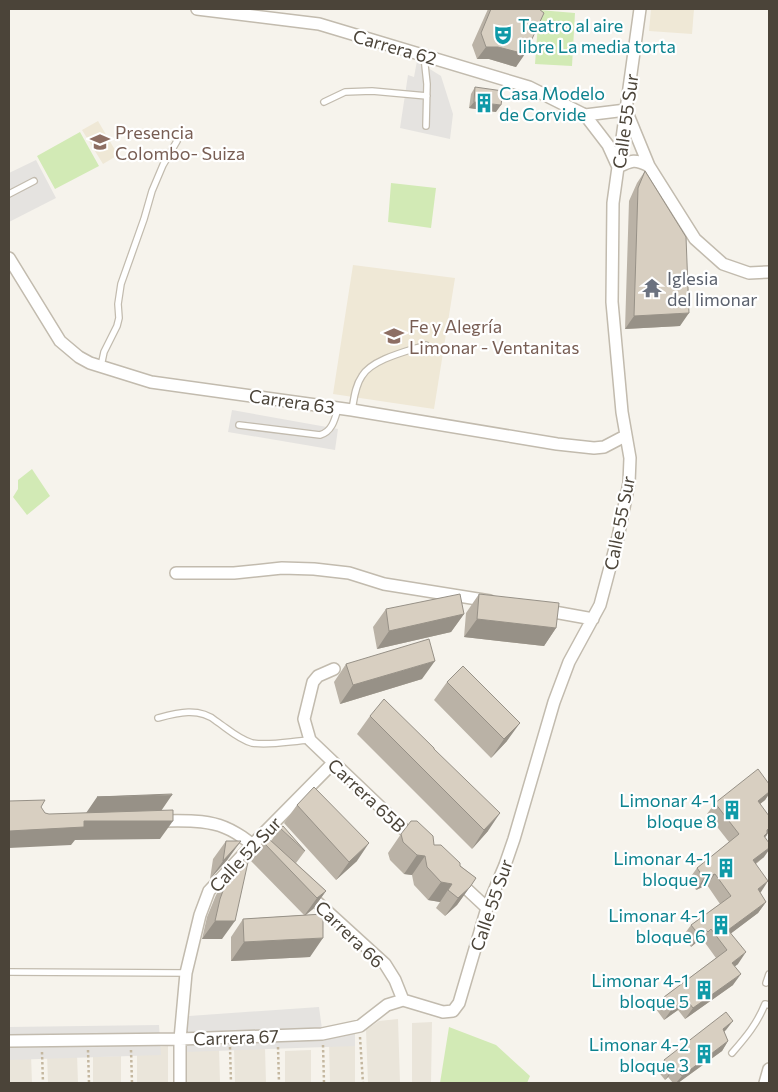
<svg xmlns="http://www.w3.org/2000/svg" width="778" height="1092" viewBox="0 0 778 1092" font-family="Commissioner,sans-serif">
  <style>
    .residential { fill: #eae5da }
    .education { fill: #efe8d6 }
    .green { fill: #d2eab5 }
    .parking { fill: #e5e3e0 }
    .lines { fill: none; stroke-linecap: round; stroke-linejoin: round }
    .service-casing { stroke: #c2bbae; stroke-width: 8 }
    .minor-casing { stroke: #c2bbae; stroke-width: 14 }
    .path { stroke: #c4b79f; stroke-width: 2.5; stroke-dasharray: 2.5 2.5; stroke-linecap: butt }
    .service { stroke: #fff; stroke-width: 5.5 }
    .minor { stroke: #fff; stroke-width: 11 }
    .wall { fill: #bab2a6 }
    .shaded-wall { fill: #979187 }
    .building { fill: #d8cfc1; stroke: #979187 }
    .labels { text-anchor: middle; dominant-baseline: central; stroke-width: 4.5; stroke-linejoin: round; paint-order: stroke }
    .culture-label { font-size: 18px; fill: #0d838f; stroke: #fff; text-anchor: end }
    .street-label { font-size: 18px; fill: #4b4439; stroke: #fff }
    .education-label { font-size: 18px; fill: #785e54; stroke: #fff; text-anchor: start }
    .worship-label { font-size: 18px; fill: #5b616d; stroke: #fff; text-anchor: start }
  </style>
  <rect width="100%" height="100%" fill="#f6f3ec"/>
  <!-- residential -->
  <path class="residential" d="M398,1019L400,1083H368L366,1030L379,1021Z
    M432,1022L431,1083H412V1023Z
    M329,1043L355,1044V1083H330Z
    M168,1046V1083H137V1048Z
    M187,1047L219,1048L220,1083H187Z
    M234,1048H265L266,1083H235Z
    M311,1050V1083H285V1051Z
    M9,1051L31,1055L32,1083H9Z
    M47,1053L77,1054L78,1083H48Z
    M121,1056V1083H93V1057Z"/>
  <!-- education -->
  <path class="education" d="M651,9H694L692,34L649,31Z
    M98,121L118,155L103,164L82,130Z
    M353,265L455,278L434,409L333,394Z"/>
  <!-- green -->
  <path class="green" d="M539,10L575,13L572,66L535,64Z
    M80,132L99,166L55,189L37,156Z
    M391,183L436,188L431,228L388,222Z
    M32,469L50,496L27,515L13,497L18,489V480Z
    M449,1027L496,1045L530,1076L527,1083H440Z"/>
  <!-- parking -->
  <path class="parking" d="M417,61L441,76L453,114L450,139L400,128L408,75L414,77Z
    M36,160L56,198L9,222V173Z
    M232,410L338,429L335,450L228,432Z
    M319,1007L322,1029L187,1033L189,1016Z
    M159,1025L161,1055L9,1060V1027Z
    M355,1034V1046L184,1052V1042Z"/>
  <g class="lines">
    <defs>
      <path id="service" d="M424,56L427,84L426,126
        M324,102L345,92L372,91L427,96
        M9,194L34,181
        M101,366L104,352L117,326L119,318L118,304L121,284L144,219L152,191L163,165L177,141
        M352,410C354,399 355,386 362,376C372,359 408,351 426,345
        M239,425L320,435C332,432 335,419 338,408
        M158,718C177,713 199,707 216,721C228,729 238,739 252,743C270,746 291,741 310,740
        M9,972L186,973
        M766,983L769,974
        M732,1053C746,1037 757,1024 765,1004L769,1005"/>
      <path id="minor" d="M197,9L319,24L529,87L585,115L608,145L618,167C632,160 635,159 649,166
        M585,115L626,110L649,166L695,239L723,264L749,273L769,272
        M9,258L60,341L79,357L90,363L151,382L352,410L557,444L594,448L604,447L625,436
        M176,573H234L282,568L314,569L349,573L384,584L490,601
        M543,610L593,619
        M334,669L318,676L313,682L304,719L310,740L416,841
        M160,821C215,820 227,821 269,859
        M456,879L487,908
        M307,893L385,964L395,980L403,1000
        M9,1041L180,1039L322,1034L360,1026L387,1005L403,1000L443,1012L453,1011L459,1003L487,908L505,865L514,839L554,702L569,662L600,605L618,537L629,483L630,458L622,412L612,302L613,203L640,9
        M180,1083V1039L186,973L200,915L209,891L253,844L333,763
        M765,1083L769,1069"/>
    </defs>
    <!-- service casing -->
    <use href="#service" class="service-casing"/>
    <!-- minor casing -->
    <use href="#minor" class="minor-casing"/>
    <!-- path -->
    <path class="path" d="M360,1037L363,1083
      M323,1045L324,1083
      M230,1047L231,1083
      M278,1047L279,1083
      M88,1050L89,1083
      M131,1050L132,1083
      M42,1052L43,1083"/>
    <!-- service -->
    <use href="#service" class="service"/>
    <!-- minor -->
    <use href="#minor" class="minor"/>
  </g>
  <!-- wall -->
  <path class="wall" d="M488,9H539L516,67L489,59H477L472,45Z
    M475,87L496,112L469,108L471,94Z
    M645,171L680,326L625,329L629,201L637,183Z
    M479,594L556,628L544,646L464,637L466,613Z
    M386,609L464,614L451,632L377,649L373,627Z
    M346,664L422,679L340,704L334,682Z
    M447,682L507,741L491,758L434,700Z
    M370,716L434,749L488,831L472,849L357,734Z
    M769,784V794L765,800L760,804L767,835L765,837L764,857L756,864L760,893L766,902L758,913L731,933L738,964L735,966L733,985L685,1019L678,1010L664,1020L656,1009L664,997L716,958L703,940L700,943L698,941L691,947L683,936L691,925L720,904L707,885L696,890L689,879L697,868L729,842L707,814L715,803Z
    M297,805L357,861L336,880L284,823Z
    M280,828L305,851L296,863L326,891L313,909L306,915L310,957L231,961V937L243,919L304,915L251,861L264,843L271,841Z
    M401,834L434,845L476,878L457,905L445,916L436,908L440,902L428,900L414,885L412,875L404,874L390,860L388,853Z
    M226,841L228,859L210,879L213,859Z
    M228,877L222,939H202L207,917L216,895Z
    M726,1030L724,1032L728,1041L722,1051L678,1083H673L668,1077L665,1080L657,1070L664,1060Z"/>
  <!-- shaded-wall -->
  <path class="shaded-wall" d="M486,47H498L525,54L516,67L489,59H477Z
    M474,102L501,105L496,112L469,108Z
    M689,313L680,326L625,329L634,316Z
    M464,614L451,632L377,649L389,631Z
    M477,619L556,628L544,646L464,637Z
    M435,661L422,679L340,704L353,685Z
    M520,723L507,741L491,758L504,739Z
    M769,792V794L765,800L750,812L758,801Z
    M172,795L159,814L84,816L97,797Z
    M500,813L488,831L472,849L484,830Z
    M84,821H173L160,839L75,840L71,845L9,848V831Z
    M769,828V832L760,844L767,830Z
    M241,841L228,859L210,879L223,861Z
    M369,843L357,861L336,880L349,862Z
    M769,848V850L764,857L745,871L753,860Z
    M417,855L425,856L412,875L404,874Z
    M715,874L707,885L696,890L704,878Z
    M768,881L761,892L750,901L758,889Z
    M441,882L452,884L440,902L428,900Z
    M470,887L457,905L445,916L458,898Z
    M326,891L313,909L304,916L317,898Z
    M766,902L758,913L721,941L728,930Z
    M215,921H235L222,939H202Z
    M706,930L698,941L691,947L699,935Z
    M323,938L310,957L231,961L244,942Z
    M746,952L738,964L725,974L732,963Z
    M741,974L733,985L685,1019L693,1008Z
    M686,999L678,1010L664,1020L672,1009Z
    M733,1021L726,1030L716,1038L723,1029Z
    M728,1041L722,1051L678,1083H676L682,1076Z
    M675,1067L668,1077L665,1080L672,1070Z"/>
  <!-- building -->
  <path class="building" d="M491,9H539L544,13L525,54L498,47H486L481,33Z
    M475,87L503,91L501,105L474,102Z
    M645,171L686,237L689,313L634,316L638,188Z
    M460,594L464,614L389,631L386,609Z
    M479,594L559,603L556,628L477,619Z
    M429,639L435,661L353,685L346,664Z
    M463,666L520,723L504,739L447,682Z
    M384,699L434,748V749L500,813L484,830L370,716Z
    M758,769L769,784V792L758,801L769,816V828L767,830V833L764,836L769,843V848L753,860L768,881L758,889L766,902L728,930L746,952L732,963L741,974L693,1008L686,999L672,1009L664,997L727,950L711,929L708,932L706,930L699,935L691,925L731,896L715,874L704,878L697,868L739,834L715,803Z
    M314,787L369,843L349,862L297,805Z
    M172,794V795L97,797Z
    M45,800L41,807L45,813L49,814L173,810V821H84V827L9,831V801Z
    M411,821H417L433,836L434,845H441L460,863V866L476,878L470,887L458,898L448,890L452,884L441,882L427,867L425,856L417,855L403,842L401,834Z
    M283,826L305,851L280,828Z
    M269,839L326,891L317,898L264,843Z
    M226,841H241L223,861Z
    M250,853L235,921H215L220,899L228,877Z
    M323,914V938L244,942L243,919Z
    M726,1012L733,1021L723,1029L728,1041L682,1076L675,1067L672,1070L664,1060Z"/>
  <!-- icons -->
  <defs>
    <symbol id="theatre-bare" viewBox="-9 -9 18 18"><path d="M-5-5.5Q0-4 5-5.5V0Q5 5 0 6Q-5 5-5 0ZM-3.3-2.5H-1v1.5H-3.3ZM1-2.5H3.3v1.5H1ZM-2.8 1Q0 5.5 2.8 1Z" fill="#0f9aa8" stroke="#fff" stroke-width="2.5" paint-order="stroke"/></symbol>
    <symbol id="building-bare" viewBox="-9 -9 18 18"><path d="M-4-6H4V6H1V3H-1V6H-4ZM-2.5-4.3h1.7v1.8h-1.7ZM.8-4.3h1.7v1.8H.8ZM-2.5-1h1.7V.8h-1.7ZM.8-1h1.7V.8H.8Z" fill="#0f9aa8" stroke="#fff" stroke-width="2.5" paint-order="stroke"/></symbol>
    <symbol id="school-bare" viewBox="-9 -9 18 18"><path d="M0-5L7-2L0 1L-7-2ZM-4 1L0 2.5L4 1V4Q0 6-4 4Z" fill="#8d6e63" stroke="#fff" stroke-width="2.5" paint-order="stroke"/></symbol>
    <symbol id="temple-bare" viewBox="-9 -9 18 18"><path d="M0-6L5-2H3V0L6.5 2.5H4V6H1.5V3h-3V6H-4V2.5H-6.5L-3 0V-2H-5Z" fill="#6b7280" stroke="#fff" stroke-width="2.5" paint-order="stroke"/></symbol>
  </defs>
  <g fill-rule="evenodd">
    <use href="#theatre-bare" x="489" y="21" width="28" height="28"/>
    <use href="#building-bare" x="470" y="89" width="28" height="28"/>
    <use href="#school-bare" x="86" y="128" width="28" height="28"/>
    <use href="#temple-bare" x="638" y="274" width="28" height="28"/>
    <use href="#school-bare" x="380" y="322" width="28" height="28"/>
    <use href="#building-bare" x="718" y="796" width="28" height="28"/>
    <use href="#building-bare" x="712" y="854" width="28" height="28"/>
    <use href="#building-bare" x="707" y="911" width="28" height="28"/>
    <use href="#building-bare" x="690" y="976" width="28" height="28"/>
    <use href="#building-bare" x="690" y="1040" width="28" height="28"/>
  </g>
  <g class="labels">
    <!-- culture labels -->
    <g class="culture-label">
      <text x="518" y="25" text-anchor="start">Teatro al aire<tspan x="518" dy="21">libre La media torta</tspan></text>
      <text x="499" y="93" text-anchor="start">Casa Modelo<tspan x="499" dy="21">de Corvide</tspan></text>
      <text x="717" y="800">Limonar 4-1<tspan x="717" dy="21">bloque 8</tspan></text>
      <text x="711" y="858">Limonar 4-1<tspan x="711" dy="21">bloque 7</tspan></text>
      <text x="706" y="915">Limonar 4-1<tspan x="706" dy="21">bloque 6</tspan></text>
      <text x="689" y="980">Limonar 4-1<tspan x="689" dy="21">bloque 5</tspan></text>
      <text x="689" y="1044">Limonar 4-2<tspan x="689" dy="21">bloque 3</tspan></text>
    </g>
    <!-- street labels -->
    <g class="street-label">
      <text transform="translate(395 47) rotate(16)">Carrera 62</text>
      <text transform="translate(625 121) rotate(-82)">Calle 55 Sur</text>
      <text transform="translate(292 401) rotate(8)">Carrera 63</text>
      <text transform="translate(619 523) rotate(-79)">Calle 55 Sur</text>
      <text transform="translate(367 795) rotate(43)">Carrera 65B</text>
      <text transform="translate(245 854) rotate(-47)">Calle 52 Sur</text>
      <text transform="translate(491 905) rotate(-71)">Calle 55 Sur</text>
      <text transform="translate(350 934) rotate(44)">Carrera 66</text>
      <text transform="translate(236 1037) rotate(-2)">Carrera 67</text>
    </g>
    <!-- education labels -->
    <g class="education-label">
      <text x="115" y="132">Presencia<tspan x="115" dy="21">Colombo- Suiza</tspan></text>
      <text x="409" y="326">Fe y Alegría<tspan x="409" dy="21">Limonar - Ventanitas</tspan></text>
    </g>
    <!-- worship labels -->
    <g class="worship-label">
      <text x="667" y="278">Iglesia<tspan x="667" dy="21">del limonar</tspan></text>
    </g>
  </g>
  <!-- border -->
  <rect width="778" height="1092" fill="none" stroke="#4b4439" stroke-width="20"/>
</svg>
